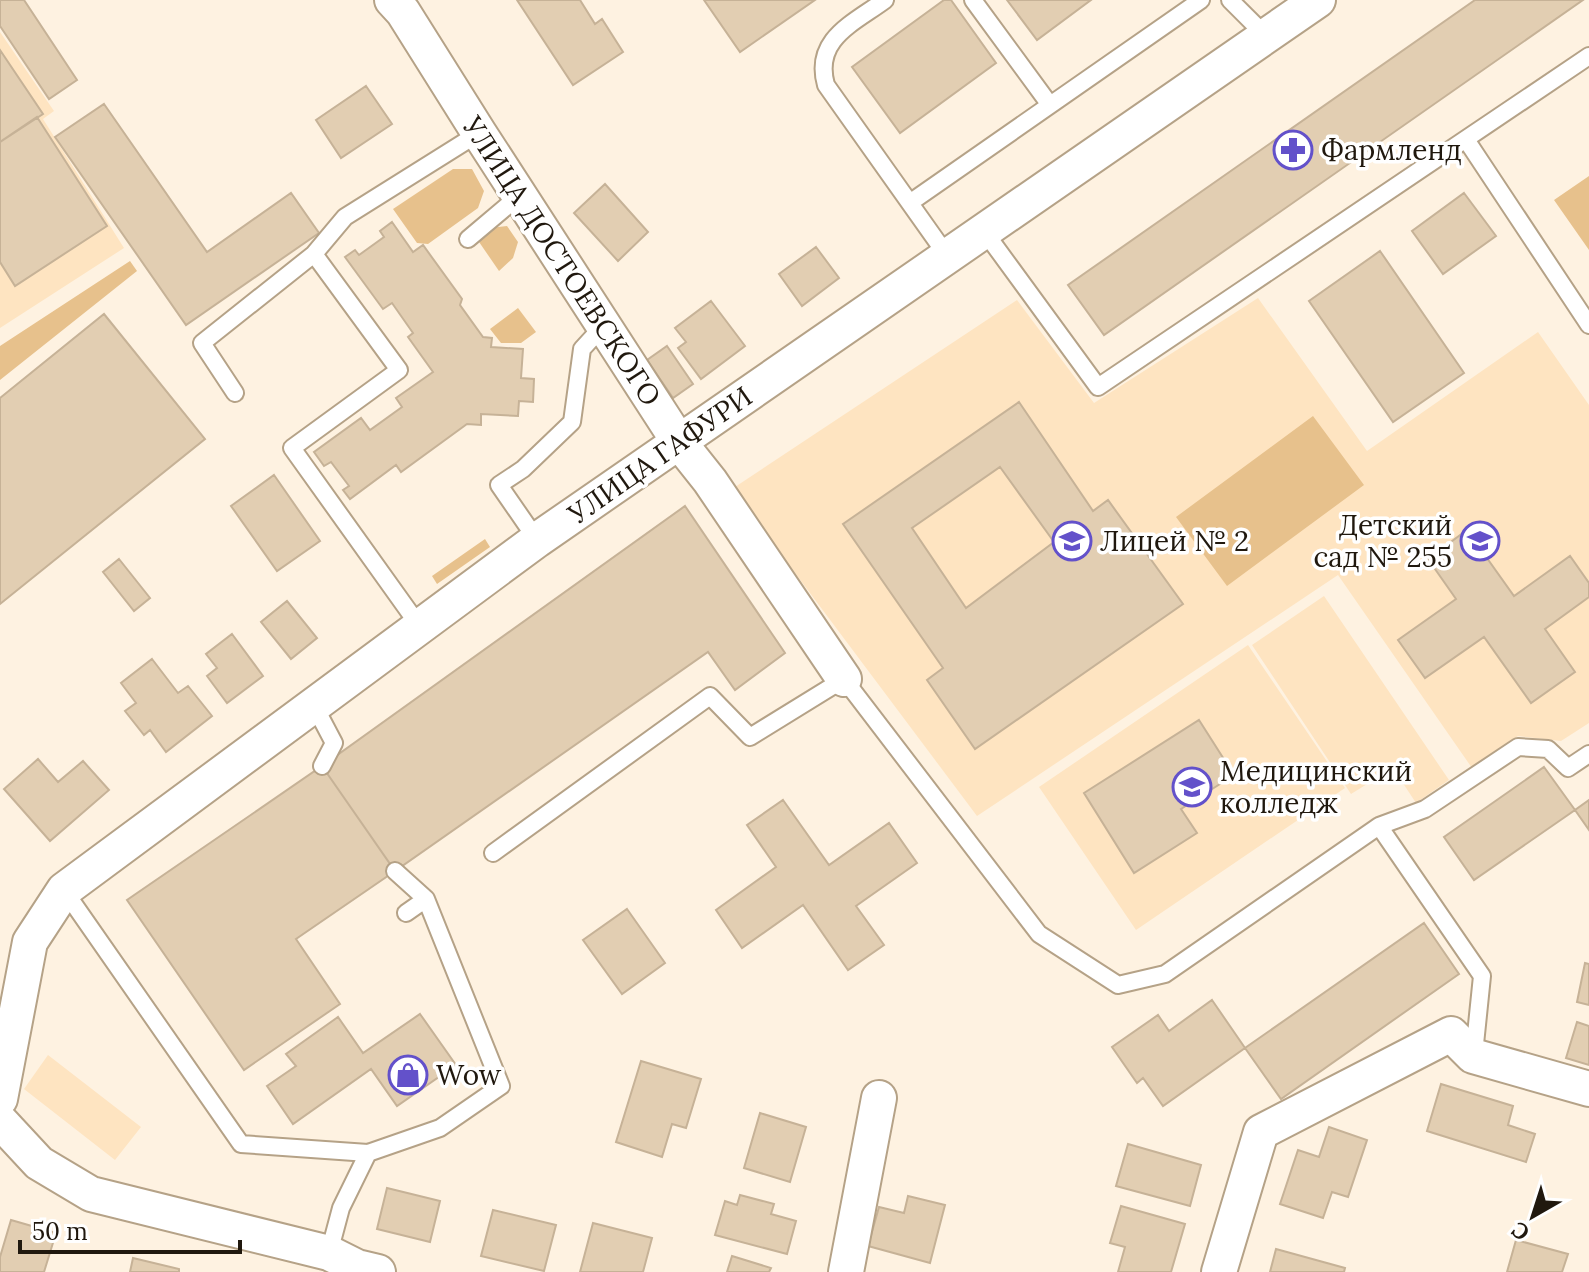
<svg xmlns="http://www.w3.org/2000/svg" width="1589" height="1272" viewBox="0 0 1589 1272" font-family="Lora,serif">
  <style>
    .built { fill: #fee4c1 }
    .green { fill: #e7c18c }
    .building { fill: #e2ceb2; stroke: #c6b297; stroke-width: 2; fill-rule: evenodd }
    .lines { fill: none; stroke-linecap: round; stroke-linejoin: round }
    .lane-casing { stroke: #b5a287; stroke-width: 20 }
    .street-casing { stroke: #b5a287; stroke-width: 38 }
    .lane { stroke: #fff; stroke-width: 16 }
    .street { stroke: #fff; stroke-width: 34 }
    .labels { text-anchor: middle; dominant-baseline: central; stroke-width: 7; stroke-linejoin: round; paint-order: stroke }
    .poi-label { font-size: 28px; fill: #20180e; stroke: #fff; text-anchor: start }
    .street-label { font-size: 28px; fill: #20180e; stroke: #fff }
  </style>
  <rect width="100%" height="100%" fill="#fef2e1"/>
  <!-- built -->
  <path class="built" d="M0,32L54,111L43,119L124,248L0,328Z
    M1258,298L1367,451L1538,332L1589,405V723L1561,741L1518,736L1472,768L1338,575L977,816L732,489L1017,300L1094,403Z
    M1324,596L1449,780L1416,803L1393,768L1351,794L1252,645Z
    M1248,645L1345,788L1136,930L1039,787Z
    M48,1055L141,1127L115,1160L24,1089Z"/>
  <!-- green -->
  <path class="green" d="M453,169H472L484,191L478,208L428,244L417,243L393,209Z
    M1589,176V250L1554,200Z
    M507,226L518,242L513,258L499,271L477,239L490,228Z
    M130,261L137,271L0,380V346Z
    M518,308L536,332L521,343H501L490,329Z
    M1313,416L1364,485L1227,586L1176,517Z
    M485,539L490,547L437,584L432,576Z"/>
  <!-- building -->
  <path class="building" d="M0,0H24L77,80L49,99L0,26Z
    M517,0H580L595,24L602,19L623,52L573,85Z
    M704,0H815L740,52Z
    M944,0H951L996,63L900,133L852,67Z
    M1007,0H1091L1037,40Z
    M1475,0H1583L1104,335L1068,285Z
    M0,50L43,114L0,142Z
    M366,86L392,124L341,158L316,120Z
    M104,104L207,252L291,193L319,233L186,325L55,137Z
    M37,117L107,226L15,286L0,262V142Z
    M605,184L648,232L618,261L574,213Z
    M1464,193L1496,236L1443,274L1412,231Z
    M392,222L413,252L423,245L462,299L460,305L483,337L492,338L491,347L523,349L521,378L534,379L533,402L519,401L518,416L481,414V425L467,424L401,472L396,465L350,499L343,490L349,486L331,462L324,466L314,452L361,418L370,430L402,407L396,398L433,372L408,337L413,333L392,303L383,309L345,257L355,250L359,255L384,237L380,231Z
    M816,247L839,278L802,306L779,274Z
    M1380,251L1464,373L1393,422L1309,301Z
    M711,301L745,346L701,379L678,348L686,342L675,328Z
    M104,314L205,439L0,604V398Z
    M667,346L693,384L673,398L647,360Z
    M1019,402L1093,511L1108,500L1183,604L975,749L927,680L943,668L843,524ZM1000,467L1054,542L966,608L912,528Z
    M274,475L320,541L277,571L231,506Z
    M685,506L785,653L735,690L708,652L395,871L322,766Z
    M1467,530L1514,596L1570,556L1589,583V597L1545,629L1575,672L1531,703L1484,637L1425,678L1398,640L1456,599L1428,559Z
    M119,559L150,598L134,611L103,572Z
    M287,601L317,638L291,659L261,622Z
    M232,634L263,676L227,703L207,676L217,668L206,654Z
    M152,659L178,693L188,686L212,716L166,752L150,730L144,735L125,711L136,703L121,683Z
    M1199,720L1234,775L1181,809L1197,833L1134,873L1084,793Z
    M38,759L58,782L83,761L109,790L50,841L4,789Z
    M322,766L395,871L296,939L340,1004L244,1070L127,900Z
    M1544,767L1575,810L1474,880L1444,837Z
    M783,800L829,865L889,823L917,863L856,906L884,945L848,970L803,905L742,948L716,910L776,867L747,825Z
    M1589,800V830L1575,810Z
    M627,909L665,963L622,994L583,940Z
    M1424,923L1459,974L1281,1099L1245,1048Z
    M1585,963L1589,964V1005L1577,1002Z
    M1212,1000L1245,1048L1163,1106L1143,1078L1137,1083L1112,1047L1158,1015L1169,1031Z
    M420,1014L456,1065L397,1106L371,1069L293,1124L267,1086L296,1066L286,1054L338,1017L363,1053Z
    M1577,1022L1589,1026V1065L1566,1058Z
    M641,1061L701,1079L686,1128L672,1124L662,1157L616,1142Z
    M1441,1084L1513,1106L1508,1125L1535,1134L1526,1162L1427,1131Z
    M760,1113L806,1127L790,1182L744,1168Z
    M1329,1127L1367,1140L1348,1197L1332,1192L1323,1218L1280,1204L1298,1150L1319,1157Z
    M1128,1144L1201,1165L1190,1206L1116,1186Z
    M387,1188L440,1201L430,1242L377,1229Z
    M740,1195L774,1204L771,1214L796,1221L787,1254L715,1235L725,1201L737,1205Z
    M908,1196L945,1205L930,1263L868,1246L879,1207L904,1213Z
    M1121,1206L1185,1224L1171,1272H1118L1125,1247L1110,1243Z
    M493,1210L556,1225L544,1271L481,1256Z
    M11,1220L56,1233L44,1272H0V1257Z
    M593,1223L652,1238L643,1272H580Z
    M1516,1240L1568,1254L1562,1272H1507Z
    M1276,1249L1345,1268L1344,1272H1270Z
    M732,1256L771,1268L769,1272H727Z
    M133,1258L179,1269V1272H130Z"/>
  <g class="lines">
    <defs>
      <path id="lane" d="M885,0C854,23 813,39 826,85L948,257
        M973,0L1050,105
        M1230,0L1266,36
        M1467,141L1589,325
        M911,202L1201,0
        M984,231L1098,387L1589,56
        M468,239L519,196
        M314,254L399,370L292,448L420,627
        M235,393L202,343L314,254L345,217L479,133
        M537,540L499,485L523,469L572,422L582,349L604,325
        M314,705L334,743L322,766
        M1379,826L1425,809L1518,747L1548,749L1568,768L1589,754
        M493,853L710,696L750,737L844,679L1039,934L1118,985L1165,974L1379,826L1482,976L1474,1054
        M64,890L241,1144L368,1153L440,1128L501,1086L426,899L395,871
        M406,913L426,899
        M329,1253L341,1208L368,1153"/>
      <path id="street" d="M392,0L403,12L479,133L679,442L710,481L844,679
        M0,1099L30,942L64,890L537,540L1318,0
        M0,1121L39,1163L91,1194L329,1253L357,1267L378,1272
        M846,1272L879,1098
        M1219,1272L1261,1132L1451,1034L1473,1056L1589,1089"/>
    </defs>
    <!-- lane casing -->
    <use href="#lane" class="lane-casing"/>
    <!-- street casing -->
    <use href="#street" class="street-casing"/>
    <!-- lane -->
    <use href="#lane" class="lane"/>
    <!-- street -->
    <use href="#street" class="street"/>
  </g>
  <!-- icons -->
  <defs>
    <symbol id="pharmacy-ring" viewBox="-11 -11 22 22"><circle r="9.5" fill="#fff" stroke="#6351ca" stroke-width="1.5"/><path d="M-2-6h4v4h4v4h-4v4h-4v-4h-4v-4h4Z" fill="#6351ca"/></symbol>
    <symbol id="school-ring" viewBox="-11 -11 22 22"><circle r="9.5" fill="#fff" stroke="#6351ca" stroke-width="1.5"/><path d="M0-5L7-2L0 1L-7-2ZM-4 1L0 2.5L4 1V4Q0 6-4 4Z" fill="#6351ca"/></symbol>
    <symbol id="university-ring" viewBox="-11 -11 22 22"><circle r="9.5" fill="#fff" stroke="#6351ca" stroke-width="1.5"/><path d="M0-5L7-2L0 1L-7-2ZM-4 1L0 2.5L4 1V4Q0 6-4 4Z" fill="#6351ca"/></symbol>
    <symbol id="shop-ring" viewBox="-11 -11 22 22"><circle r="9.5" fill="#fff" stroke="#6351ca" stroke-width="1.5"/><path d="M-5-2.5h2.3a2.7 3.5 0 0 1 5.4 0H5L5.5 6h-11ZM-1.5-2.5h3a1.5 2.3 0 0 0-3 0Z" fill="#6351ca"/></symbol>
  </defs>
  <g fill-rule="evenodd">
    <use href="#pharmacy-ring" x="1271" y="128" width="44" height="44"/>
    <use href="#school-ring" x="1050" y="519" width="44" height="44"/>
    <use href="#school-ring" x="1458" y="519" width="44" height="44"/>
    <use href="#university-ring" x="1170" y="765" width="44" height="44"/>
    <use href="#shop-ring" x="386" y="1053" width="44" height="44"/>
  </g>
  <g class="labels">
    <!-- poi labels -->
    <g class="poi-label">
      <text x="1321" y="150">Фармленд</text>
      <text x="1452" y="525" text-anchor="end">Детский<tspan x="1452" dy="32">сад № 255</tspan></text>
      <text x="1100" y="541">Лицей № 2</text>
      <text x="1220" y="771">Медицинский<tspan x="1220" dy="32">колледж</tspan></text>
      <text x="436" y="1075">Wow</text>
    </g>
    <!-- street labels -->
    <g class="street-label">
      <text transform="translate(562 261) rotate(57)">УЛИЦА ДОСТОЕВСКОГО</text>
      <text transform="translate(660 455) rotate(-35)">УЛИЦА ГАФУРИ</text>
    </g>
  </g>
  <!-- north arrow -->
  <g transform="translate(1533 1216) rotate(219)" stroke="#ffffff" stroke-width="6" paint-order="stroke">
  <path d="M0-6L14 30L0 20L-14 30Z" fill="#20180e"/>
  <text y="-12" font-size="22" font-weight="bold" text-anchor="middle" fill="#20180e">С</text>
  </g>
  <!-- scale -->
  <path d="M20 1240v12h220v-12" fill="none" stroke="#20180e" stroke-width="4"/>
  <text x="32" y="1240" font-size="24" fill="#20180e" stroke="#ffffff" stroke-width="6" paint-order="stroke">50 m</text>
</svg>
